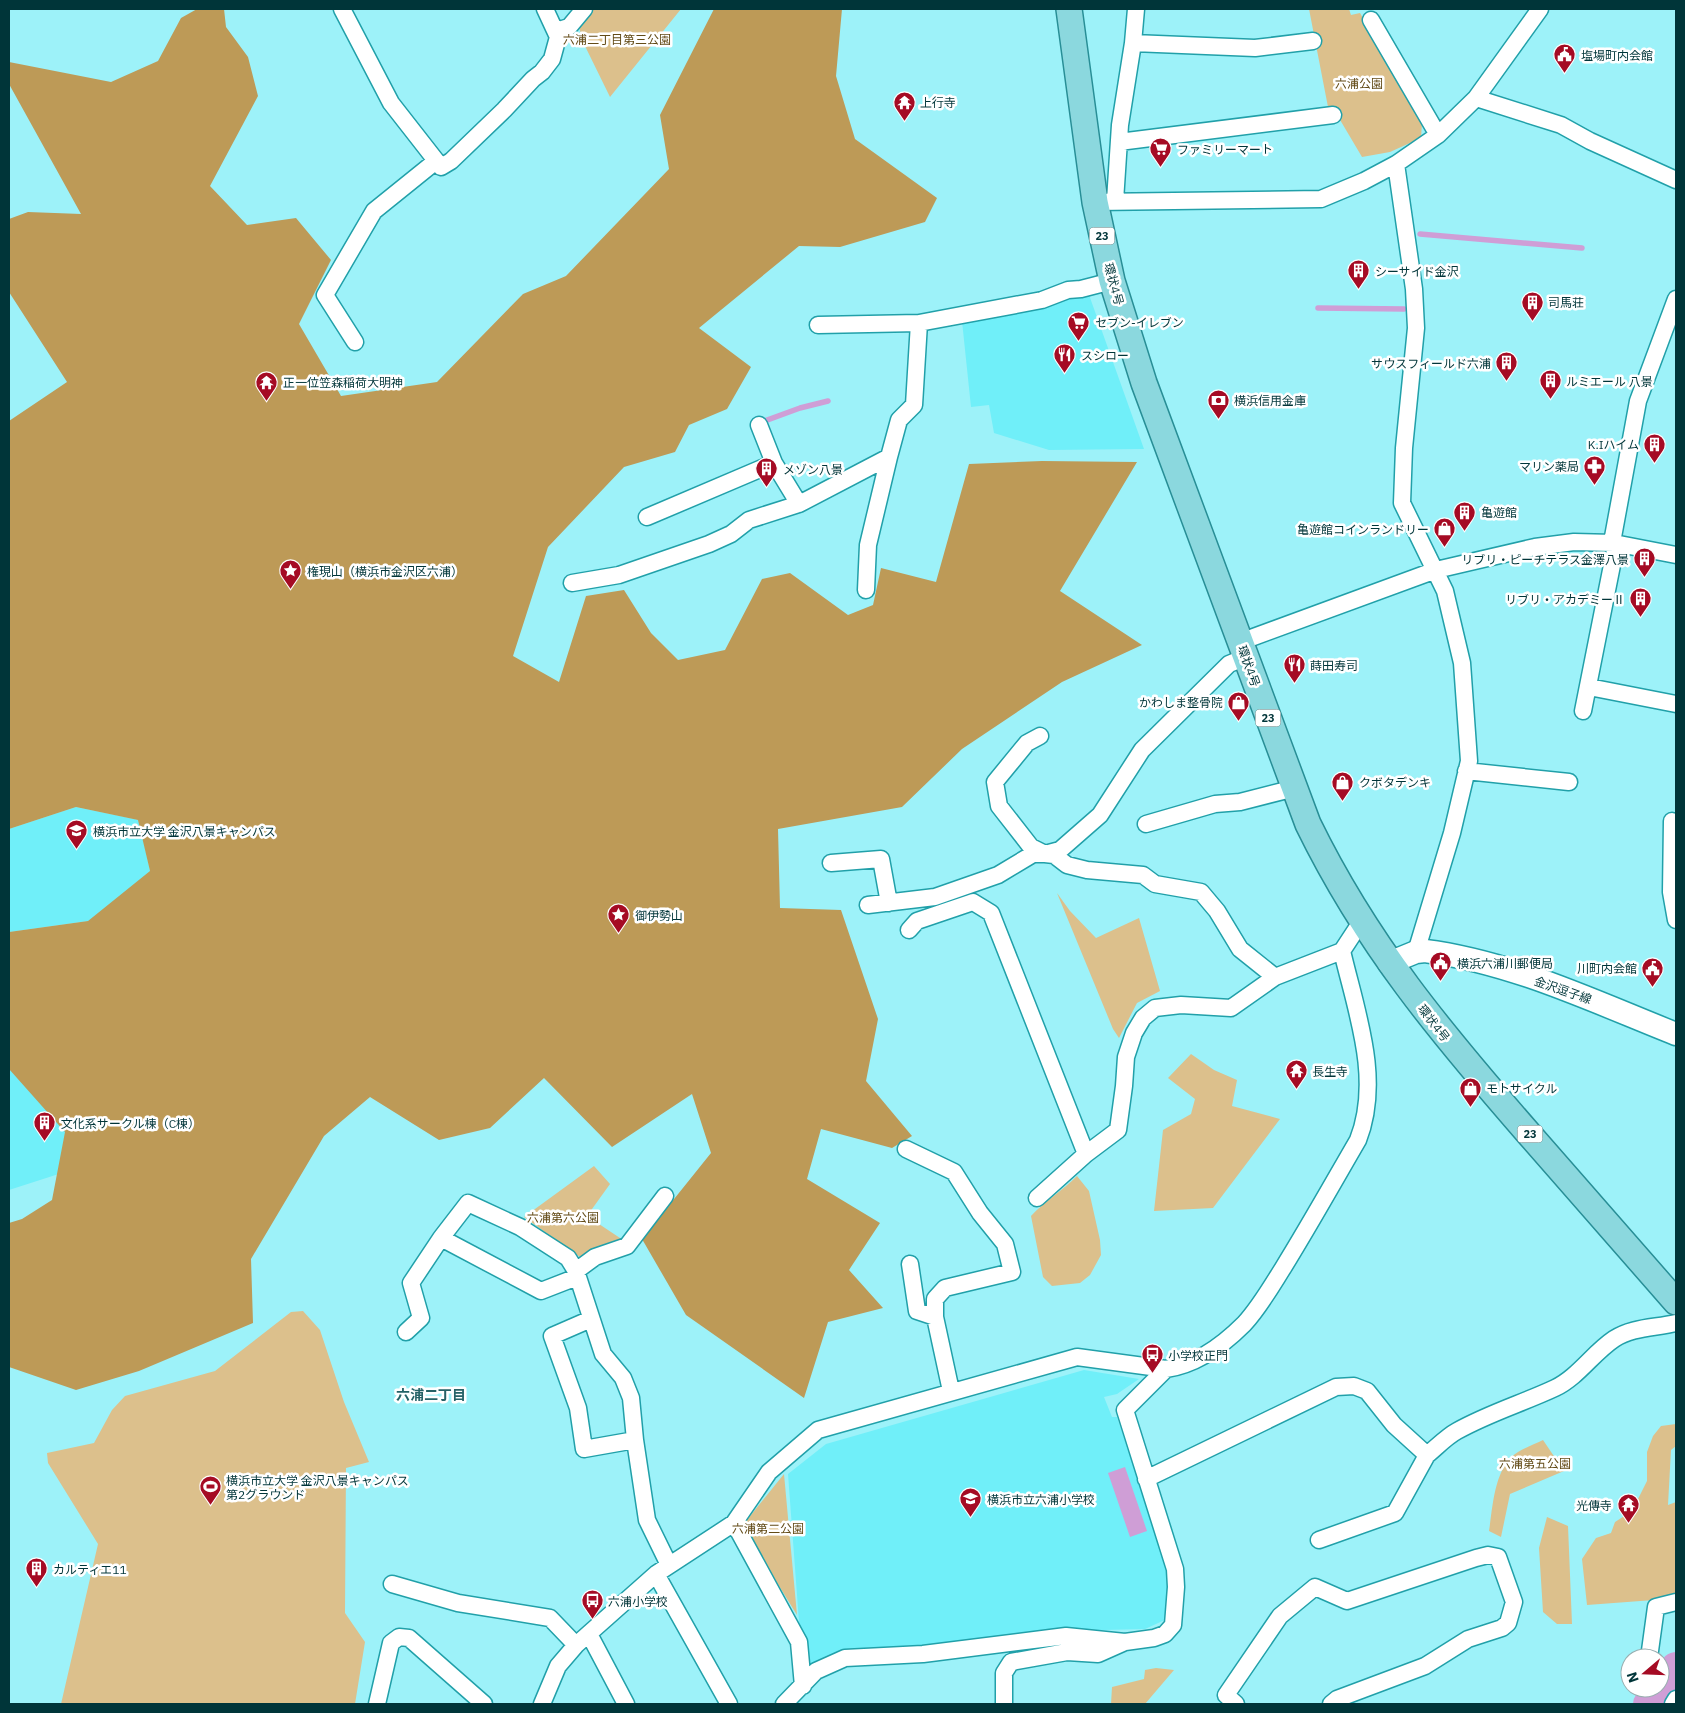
<svg xmlns="http://www.w3.org/2000/svg" width="1685" height="1713" viewBox="0 0 1685 1713" font-family="'IBM Plex Sans','Noto Sans JP',sans-serif">
  <style>
    .built { fill: #70eff9 }
    .green { fill: #dcc08c }
    .forest { fill: #bd9a57 }
    .water { fill: #cf9ed6 }
    .lines { fill: none; stroke-linecap: round; stroke-linejoin: round }
    .stream { stroke: #cf9ed6; stroke-width: 5.5 }
    .river { stroke: #cf9ed6; stroke-width: 32 }
    .minor-casing { stroke: #21a0a9; stroke-width: 19 }
    .secondary-casing { stroke: #21a0a9; stroke-width: 25 }
    .primary-casing { stroke: #288e96; stroke-width: 28 }
    .minor { stroke: #fff; stroke-width: 16 }
    .secondary { stroke: #fff; stroke-width: 22 }
    .primary { stroke: #8bd8de; stroke-width: 25 }
    .labels { text-anchor: middle; dominant-baseline: central; stroke-width: 5; stroke-linejoin: round; paint-order: stroke }
    .shield { fill: #fff; stroke: #4c7274; stroke-width: 1 }
    .shield-label { font-size: 11px; font-weight: bold; fill: #003539 }
    .park-label { font-size: 12px; fill: #634b17; stroke: #fff }
    .poi-label { font-size: 12px; fill: #003539; stroke: #fff; text-anchor: start }
    .street-label { font-size: 12px; fill: #003539; stroke: #fff }
    .neighbourhood-label { font-size: 14px; font-weight: bold; fill: #256267; stroke: #fff }
  </style>
  <rect width="100%" height="100%" fill="#9df2f9"/>
  <!-- built -->
  <path class="built" d="M1088,292L1144,449L1049,450L994,433L989,405L971,407L962,321Z
    M76,807L139,820L150,871L146,919L88,921L9,932V829Z
    M9,1021L99,1161L9,1190Z
    M1084,1370L1139,1379L1117,1394L1104,1397L1112,1417H1117L1166,1563L1169,1582L1167,1619L1145,1629L1061,1631L815,1668L809,1665L808,1650L800,1635L788,1474L826,1444Z"/>
  <!-- green -->
  <path class="green" d="M592,9H681L610,97L584,44L579,27Z
    M1309,9H1349L1351,15L1360,13L1422,123L1421,138L1390,152L1362,157L1333,108L1328,107Z
    M1057,893L1070,911L1096,938L1139,918L1160,991L1137,1003L1119,1038L1113,1029Z
    M1191,1054L1214,1070L1237,1080L1232,1106L1280,1119L1213,1208L1154,1211L1163,1130L1191,1114L1195,1099L1168,1078Z
    M594,1166L610,1184L587,1216L623,1240L580,1257L524,1217Z
    M1077,1176L1089,1191L1100,1240L1101,1255L1090,1275L1080,1283L1052,1286L1043,1277L1031,1216C1045,1201 1062,1191 1077,1176Z
    M303,1311L320,1330L344,1402L369,1462L346,1468L345,1613L365,1642L355,1704H61L98,1544L48,1463L47,1453L94,1443L112,1410L125,1396L215,1371L291,1312Z
    M1676,1424V1446L1671,1450L1668,1505L1676,1502V1595L1654,1600L1587,1605L1582,1559L1596,1538L1611,1533L1615,1522L1632,1511L1647,1481V1452L1653,1436L1661,1426Z
    M1543,1440L1564,1471L1510,1494L1501,1537L1489,1531C1493,1506 1494,1467 1518,1452C1526,1447 1535,1444 1543,1440Z
    M784,1474L797,1615L742,1526Z
    M1547,1517L1568,1526L1572,1624H1557L1543,1612L1539,1548Z
    M1156,1668L1174,1670L1145,1704H1111L1112,1687L1144,1679L1145,1670Z"/>
  <!-- forest -->
  <path class="forest" d="M197,9H224L226,27L248,57L258,96L210,186L247,225L296,218L331,260L299,324L341,396L437,382L523,294L566,276L669,169L660,115L714,9H842L836,76L855,139L937,198L925,222L840,247L799,246L699,328L751,367L727,409L689,425L675,452L624,467L548,547L513,656L559,682L586,596L624,590L651,633L678,660L725,650L762,579L790,573L848,615L873,605L881,568L936,582L969,464L1042,461L1137,462L1060,591L1142,645L1062,682L962,749L902,807L778,829L780,908L841,910L878,1019L866,1081L912,1136L892,1148L821,1129L807,1179L880,1223L849,1270L883,1308L828,1322L804,1398L686,1315L642,1239L711,1153L692,1094L612,1147L544,1078L490,1128L439,1140L370,1097L324,1136L251,1259L253,1323L139,1371L76,1390L9,1367V1223L22,1219L52,1200L65,1132L9,1069V932L88,921L150,871L138,820L76,807L9,829V421L67,382L9,292V219L28,212L81,214L9,84V62L111,82L158,61L181,18Z"/>
  <!-- water -->
  <path class="water" d="M1125,1467L1147,1531L1130,1537L1108,1473Z"/>
  <g class="lines">
    <!-- stream -->
    <path class="stream" d="M1420,234L1582,248
      M1318,308L1404,309
      M762,422L800,408L828,401"/>
    <!-- river -->
    <path class="river" d="M1649,1704L1676,1668"/>
    <defs>
      <path id="minor" d="M342,9L391,103L441,167L451,161L504,110L533,79L542,72L552,59L558,37L545,9
        M1371,20L1438,135
        M556,31L569,27L584,9
        M1133,43L1255,48L1313,41
        M1476,98L1561,125L1590,141L1676,180
        M1119,142L1333,115
        M1396,164L1414,289L1416,328L1404,448L1402,503L1445,591L1462,663L1469,761L1452,833L1416,952
        M1115,201L1120,125L1133,43L1136,9
        M1095,202L1321,199L1364,181L1396,164L1438,135L1476,98L1540,9
        M818,325L919,323
        M355,342L325,295L374,211L436,161
        M759,425L774,463
        M647,517L774,463L799,504
        M572,583L619,575L709,544L731,534L749,520L799,504L889,457L899,420L914,405L919,323L1042,300L1068,290L1081,289L1112,281
        M866,590L868,545L889,457
        M1240,642L1436,570L1535,547L1574,542L1614,543L1676,555
        M1589,687L1676,704
        M1583,711L1615,550L1613,537L1638,401L1676,299
        M1040,736L1027,743L995,782L999,806L1031,847L1045,854L1054,855L1067,865L1087,870L1143,875L1155,884L1201,892L1217,911L1240,949L1275,977
        M1466,771L1569,782
        M1672,821L1671,892L1676,920
        M1146,824L1215,804L1240,802L1295,788
        M831,863L881,859L889,903
        M868,905L935,897L998,875L1033,854H1045L1060,850L1100,815L1142,750L1229,664L1246,657
        M909,930L917,921L973,902L991,913L1086,1154
        M906,1149L954,1172L980,1213L1005,1244L1012,1272L945,1288L935,1299V1317L951,1391
        M1037,1198L1086,1154L1118,1130L1124,1086L1126,1057L1134,1033L1143,1018L1155,1008L1181,1005L1231,1008L1275,977L1342,951L1361,922
        M910,1264L917,1311L935,1317
        M576,1271L595,1257L627,1246L665,1196
        M577,1277L541,1291L441,1238L468,1203L520,1227L568,1258L576,1271L603,1354L623,1378L631,1398L635,1440L647,1520L669,1565
        M591,1319L552,1336L578,1408L584,1449L635,1440
        M406,1332L421,1318L411,1283L441,1238
        M1146,1479L1336,1387L1354,1386L1367,1391L1394,1425L1427,1455C1437,1447 1446,1437 1457,1431C1489,1413 1523,1403 1555,1388C1578,1377 1593,1353 1614,1339C1632,1327 1655,1328 1676,1323
        M734,1523L799,1642L803,1686
        M1319,1540L1395,1513L1427,1455
        M656,1574L729,1704
        M392,1584L458,1603L550,1618L576,1645
        M589,1634L626,1704
        M1649,1658L1656,1607L1676,1602
        M377,1704L391,1643L399,1637L409,1638L484,1704
        M542,1704L558,1666L576,1645L656,1574L734,1523L769,1472L818,1430L1077,1357L1166,1369C1195,1365 1223,1345 1244,1324C1259,1308 1271,1287 1283,1268C1309,1226 1333,1183 1358,1140C1382,1079 1356,1011 1342,951
        M784,1704L816,1671L845,1658L923,1654L1066,1636L1125,1642L1154,1638L1165,1634L1173,1625L1176,1587L1175,1569L1125,1410L1166,1369
        M1004,1704V1673L1011,1662L1067,1652L1098,1654L1125,1642
        M1236,1704L1226,1695L1280,1616L1315,1587L1347,1601L1476,1558L1488,1555L1498,1557L1514,1602L1508,1623L1502,1628L1468,1639L1425,1666L1337,1699L1331,1704
        M1673,1704L1676,1699"/>
      <path id="secondary" d="M1389,963L1416,952L1425,951C1512,962 1595,1002 1676,1034"/>
      <path id="primary" d="M1069,9L1095,202L1112,281L1144,383L1308,824C1367,945 1441,1033 1529,1134C1578,1190 1627,1246 1676,1302"/>
    </defs>
    <!-- minor casing -->
    <use href="#minor" class="minor-casing"/>
    <!-- secondary casing -->
    <use href="#secondary" class="secondary-casing"/>
    <!-- primary casing -->
    <use href="#primary" class="primary-casing"/>
    <!-- minor -->
    <use href="#minor" class="minor"/>
    <!-- secondary -->
    <use href="#secondary" class="secondary"/>
    <!-- primary -->
    <use href="#primary" class="primary"/>
  </g>
  <!-- icons -->
  <defs>
    <symbol id="civic-pin" viewBox="-11 -11 22 30"><path d="M0 17L-7.5 6A9.5 9.5 0 1 1 7.5 6Z" fill="#a50b24" stroke="#fff"/><path d="M-.6-6.5H3V-4.5H.6V-3L4-1V1h2V6H-6V1h2V-1L-.6-3ZM-1.2 2.5V6h2.4V2.5Z" fill="#fff"/></symbol>
    <symbol id="temple-pin" viewBox="-11 -11 22 30"><path d="M0 17L-7.5 6A9.5 9.5 0 1 1 7.5 6Z" fill="#a50b24" stroke="#fff"/><path d="M0-6L5-2H3V0L6.5 2.5H4V6H1.5V3h-3V6H-4V2.5H-6.5L-3 0V-2H-5Z" fill="#fff"/></symbol>
    <symbol id="supermarket-pin" viewBox="-11 -11 22 30"><path d="M0 17L-7.5 6A9.5 9.5 0 1 1 7.5 6Z" fill="#a50b24" stroke="#fff"/><path d="M-6-5.5h2.5l.6 2H6L4.5 2H-2.5L-4.4-4H-6ZM-1.5 3.2a1.3 1.3 0 1 0 .1 0ZM3 3.2a1.3 1.3 0 1 0 .1 0Z" fill="#fff"/></symbol>
    <symbol id="building-pin" viewBox="-11 -11 22 30"><path d="M0 17L-7.5 6A9.5 9.5 0 1 1 7.5 6Z" fill="#a50b24" stroke="#fff"/><path d="M-4-6H4V6H1V3H-1V6H-4ZM-2.5-4.3h1.7v1.8h-1.7ZM.8-4.3h1.7v1.8H.8ZM-2.5-1h1.7V.8h-1.7ZM.8-1h1.7V.8H.8Z" fill="#fff"/></symbol>
    <symbol id="restaurant-pin" viewBox="-11 -11 22 30"><path d="M0 17L-7.5 6A9.5 9.5 0 1 1 7.5 6Z" fill="#a50b24" stroke="#fff"/><path d="M-5-6h1v4h1v-4h1v4h1v-4h1v5L-1.5 .5V6h-2V.5L-5-1ZM5-6V6H3V1.5H1.5Q1.5-4 5-6Z" fill="#fff"/></symbol>
    <symbol id="bank-pin" viewBox="-11 -11 22 30"><path d="M0 17L-7.5 6A9.5 9.5 0 1 1 7.5 6Z" fill="#a50b24" stroke="#fff"/><path d="M-6-4H6V4H-6ZM0-2.3a2.3 2.3 0 1 0 0 4.6a2.3 2.3 0 1 0 0-4.6Z" fill="#fff"/></symbol>
    <symbol id="pharmacy-pin" viewBox="-11 -11 22 30"><path d="M0 17L-7.5 6A9.5 9.5 0 1 1 7.5 6Z" fill="#a50b24" stroke="#fff"/><path d="M-2-6h4v4h4v4h-4v4h-4v-4h-4v-4h4Z" fill="#fff"/></symbol>
    <symbol id="shop-pin" viewBox="-11 -11 22 30"><path d="M0 17L-7.5 6A9.5 9.5 0 1 1 7.5 6Z" fill="#a50b24" stroke="#fff"/><path d="M-5-2.5h2.3a2.7 3.5 0 0 1 5.4 0H5L5.5 6h-11ZM-1.5-2.5h3a1.5 2.3 0 0 0-3 0Z" fill="#fff"/></symbol>
    <symbol id="sight-pin" viewBox="-11 -11 22 30"><path d="M0 17L-7.5 6A9.5 9.5 0 1 1 7.5 6Z" fill="#a50b24" stroke="#fff"/><path d="M0-6L1.8-2.2L6-1.7L2.9 1.2L3.7 5.4L0 3.3L-3.7 5.4L-2.9 1.2L-6-1.7L-1.8-2.2Z" fill="#fff"/></symbol>
    <symbol id="university-pin" viewBox="-11 -11 22 30"><path d="M0 17L-7.5 6A9.5 9.5 0 1 1 7.5 6Z" fill="#a50b24" stroke="#fff"/><path d="M0-5L7-2L0 1L-7-2ZM-4 1L0 2.5L4 1V4Q0 6-4 4Z" fill="#fff"/></symbol>
    <symbol id="bus-pin" viewBox="-11 -11 22 30"><path d="M0 17L-7.5 6A9.5 9.5 0 1 1 7.5 6Z" fill="#a50b24" stroke="#fff"/><path d="M-5-6H5V4H4V6H2V4H-2V6H-4V4H-5ZM-3.5-4V0h7V-4ZM-3.5 1.2v1.5H-2V1.2ZM2 1.2v1.5H3.5V1.2Z" fill="#fff"/></symbol>
    <symbol id="stadium-pin" viewBox="-11 -11 22 30"><path d="M0 17L-7.5 6A9.5 9.5 0 1 1 7.5 6Z" fill="#a50b24" stroke="#fff"/><path d="M0-5a6.5 5 0 1 0 0 10a6.5 5 0 1 0 0-10ZM-3.5-1.8h7v3.6h-7Z" fill="#fff"/></symbol>
    <symbol id="school-pin" viewBox="-11 -11 22 30"><path d="M0 17L-7.5 6A9.5 9.5 0 1 1 7.5 6Z" fill="#a50b24" stroke="#fff"/><path d="M0-5L7-2L0 1L-7-2ZM-4 1L0 2.5L4 1V4Q0 6-4 4Z" fill="#fff"/></symbol>
  </defs>
  <g fill-rule="evenodd">
    <use href="#civic-pin" x="1552" y="42" width="25" height="34"/>
    <use href="#temple-pin" x="892" y="90" width="25" height="34"/>
    <use href="#supermarket-pin" x="1148" y="136" width="25" height="34"/>
    <use href="#building-pin" x="1346" y="258" width="25" height="34"/>
    <use href="#building-pin" x="1520" y="290" width="25" height="34"/>
    <use href="#supermarket-pin" x="1066" y="310" width="25" height="34"/>
    <use href="#restaurant-pin" x="1052" y="342" width="25" height="34"/>
    <use href="#building-pin" x="1494" y="350" width="25" height="34"/>
    <use href="#building-pin" x="1538" y="368" width="25" height="34"/>
    <use href="#temple-pin" x="254" y="370" width="25" height="34"/>
    <use href="#bank-pin" x="1206" y="388" width="25" height="34"/>
    <use href="#building-pin" x="1642" y="432" width="25" height="34"/>
    <use href="#pharmacy-pin" x="1582" y="454" width="25" height="34"/>
    <use href="#building-pin" x="754" y="456" width="25" height="34"/>
    <use href="#building-pin" x="1452" y="500" width="25" height="34"/>
    <use href="#shop-pin" x="1432" y="516" width="25" height="34"/>
    <use href="#building-pin" x="1632" y="546" width="25" height="34"/>
    <use href="#sight-pin" x="278" y="558" width="25" height="34"/>
    <use href="#building-pin" x="1628" y="586" width="25" height="34"/>
    <use href="#restaurant-pin" x="1282" y="652" width="25" height="34"/>
    <use href="#shop-pin" x="1226" y="690" width="25" height="34"/>
    <use href="#shop-pin" x="1330" y="770" width="25" height="34"/>
    <use href="#university-pin" x="64" y="818" width="25" height="34"/>
    <use href="#sight-pin" x="606" y="902" width="25" height="34"/>
    <use href="#civic-pin" x="1428" y="950" width="25" height="34"/>
    <use href="#civic-pin" x="1640" y="956" width="25" height="34"/>
    <use href="#temple-pin" x="1284" y="1058" width="25" height="34"/>
    <use href="#shop-pin" x="1458" y="1076" width="25" height="34"/>
    <use href="#building-pin" x="32" y="1110" width="25" height="34"/>
    <use href="#bus-pin" x="1140" y="1342" width="25" height="34"/>
    <use href="#stadium-pin" x="198" y="1474" width="25" height="34"/>
    <use href="#school-pin" x="958" y="1486" width="25" height="34"/>
    <use href="#temple-pin" x="1616" y="1492" width="25" height="34"/>
    <use href="#building-pin" x="24" y="1556" width="25" height="34"/>
    <use href="#bus-pin" x="580" y="1588" width="25" height="34"/>
  </g>
  <g class="labels">
    <!-- shield labels -->
    <g class="shield">
      <rect x="1089.5" y="227.5" width="25" height="17" rx="4"/>
      <rect x="1255.5" y="709.5" width="25" height="17" rx="4"/>
      <rect x="1517.5" y="1125.5" width="25" height="17" rx="4"/>
    </g>
    <g class="shield-label">
      <text x="1102" y="236">23</text>
      <text x="1268" y="718">23</text>
      <text x="1530" y="1134">23</text>
    </g>
    <!-- park labels -->
    <g class="park-label">
      <text x="617" y="39">六浦二丁目第三公園</text>
      <text x="1359" y="83">六浦公園</text>
      <text x="563" y="1217">六浦第六公園</text>
      <text x="1535" y="1463">六浦第五公園</text>
      <text x="768" y="1528">六浦第二公園</text>
    </g>
    <!-- poi labels -->
    <g class="poi-label">
      <text x="1581" y="55">塩場町内会館</text>
      <text x="920" y="102">上行寺</text>
      <text x="1177" y="149">ファミリーマート</text>
      <text x="1375" y="271">シーサイド金沢</text>
      <text x="1548" y="302">司馬荘</text>
      <text x="1095" y="322">セブン-イレブン</text>
      <text x="1081" y="355">スシロー</text>
      <text x="1491" y="363" text-anchor="end">サウスフィールド六浦</text>
      <text x="1566" y="381">ルミエール 八景</text>
      <text x="283" y="382">正一位笠森稲荷大明神</text>
      <text x="1234" y="400">横浜信用金庫</text>
      <text x="1639" y="444" text-anchor="end">K.Iハイム</text>
      <text x="1579" y="466" text-anchor="end">マリン薬局</text>
      <text x="783" y="469">メゾン八景</text>
      <text x="1481" y="512">亀遊館</text>
      <text x="1429" y="529" text-anchor="end">亀遊館コインランドリー</text>
      <text x="1629" y="559" text-anchor="end">リブリ・ピーチテラス金澤八景</text>
      <text x="307" y="571">権現山（横浜市金沢区六浦）</text>
      <text x="1625" y="599" text-anchor="end">リブリ・アカデミーⅡ</text>
      <text x="1310" y="665">蒔田寿司</text>
      <text x="1223" y="702" text-anchor="end">かわしま整骨院</text>
      <text x="1359" y="782">クボタデンキ</text>
      <text x="93" y="831">横浜市立大学 金沢八景キャンパス</text>
      <text x="635" y="915">御伊勢山</text>
      <text x="1457" y="963">横浜六浦川郵便局</text>
      <text x="1637" y="968" text-anchor="end">川町内会館</text>
      <text x="1312" y="1071">長生寺</text>
      <text x="1486" y="1088">モトサイクル</text>
      <text x="61" y="1123">文化系サークル棟（C棟）</text>
      <text x="1168" y="1355">小学校正門</text>
      <text x="226" y="1480">横浜市立大学 金沢八景キャンパス<tspan x="226" dy="14">第2グラウンド</tspan></text>
      <text x="987" y="1499">横浜市立六浦小学校</text>
      <text x="1612" y="1505" text-anchor="end">光傳寺</text>
      <text x="53" y="1569">カルティエ11</text>
      <text x="608" y="1601">六浦小学校</text>
    </g>
    <!-- street labels -->
    <g class="street-label">
      <text transform="translate(1114 284) rotate(75)">環状4号</text>
      <text transform="translate(1249 666) rotate(70)">環状4号</text>
      <text transform="translate(1563 990) rotate(19)">金沢逗子線</text>
      <text transform="translate(1434 1023) rotate(52)">環状4号</text>
    </g>
    <!-- neighbourhood labels -->
    <g class="neighbourhood-label">
      <text x="431" y="1395">六浦二丁目</text>
    </g>
  </g>
  <!-- border -->
  <rect width="1685" height="1713" fill="none" stroke="#003539" stroke-width="20"/>
  <!-- north arrow -->
  <g transform="translate(1645 1673) rotate(251)"><circle r="24" fill="#ffffff" stroke="#99aeb0"/>
  <path d="M0-4L9 19L0 12L-9 19Z" fill="#a50b24"/>
  <text y="-8" font-size="14" font-weight="bold" text-anchor="middle" fill="#003539">N</text>
  </g>
</svg>
